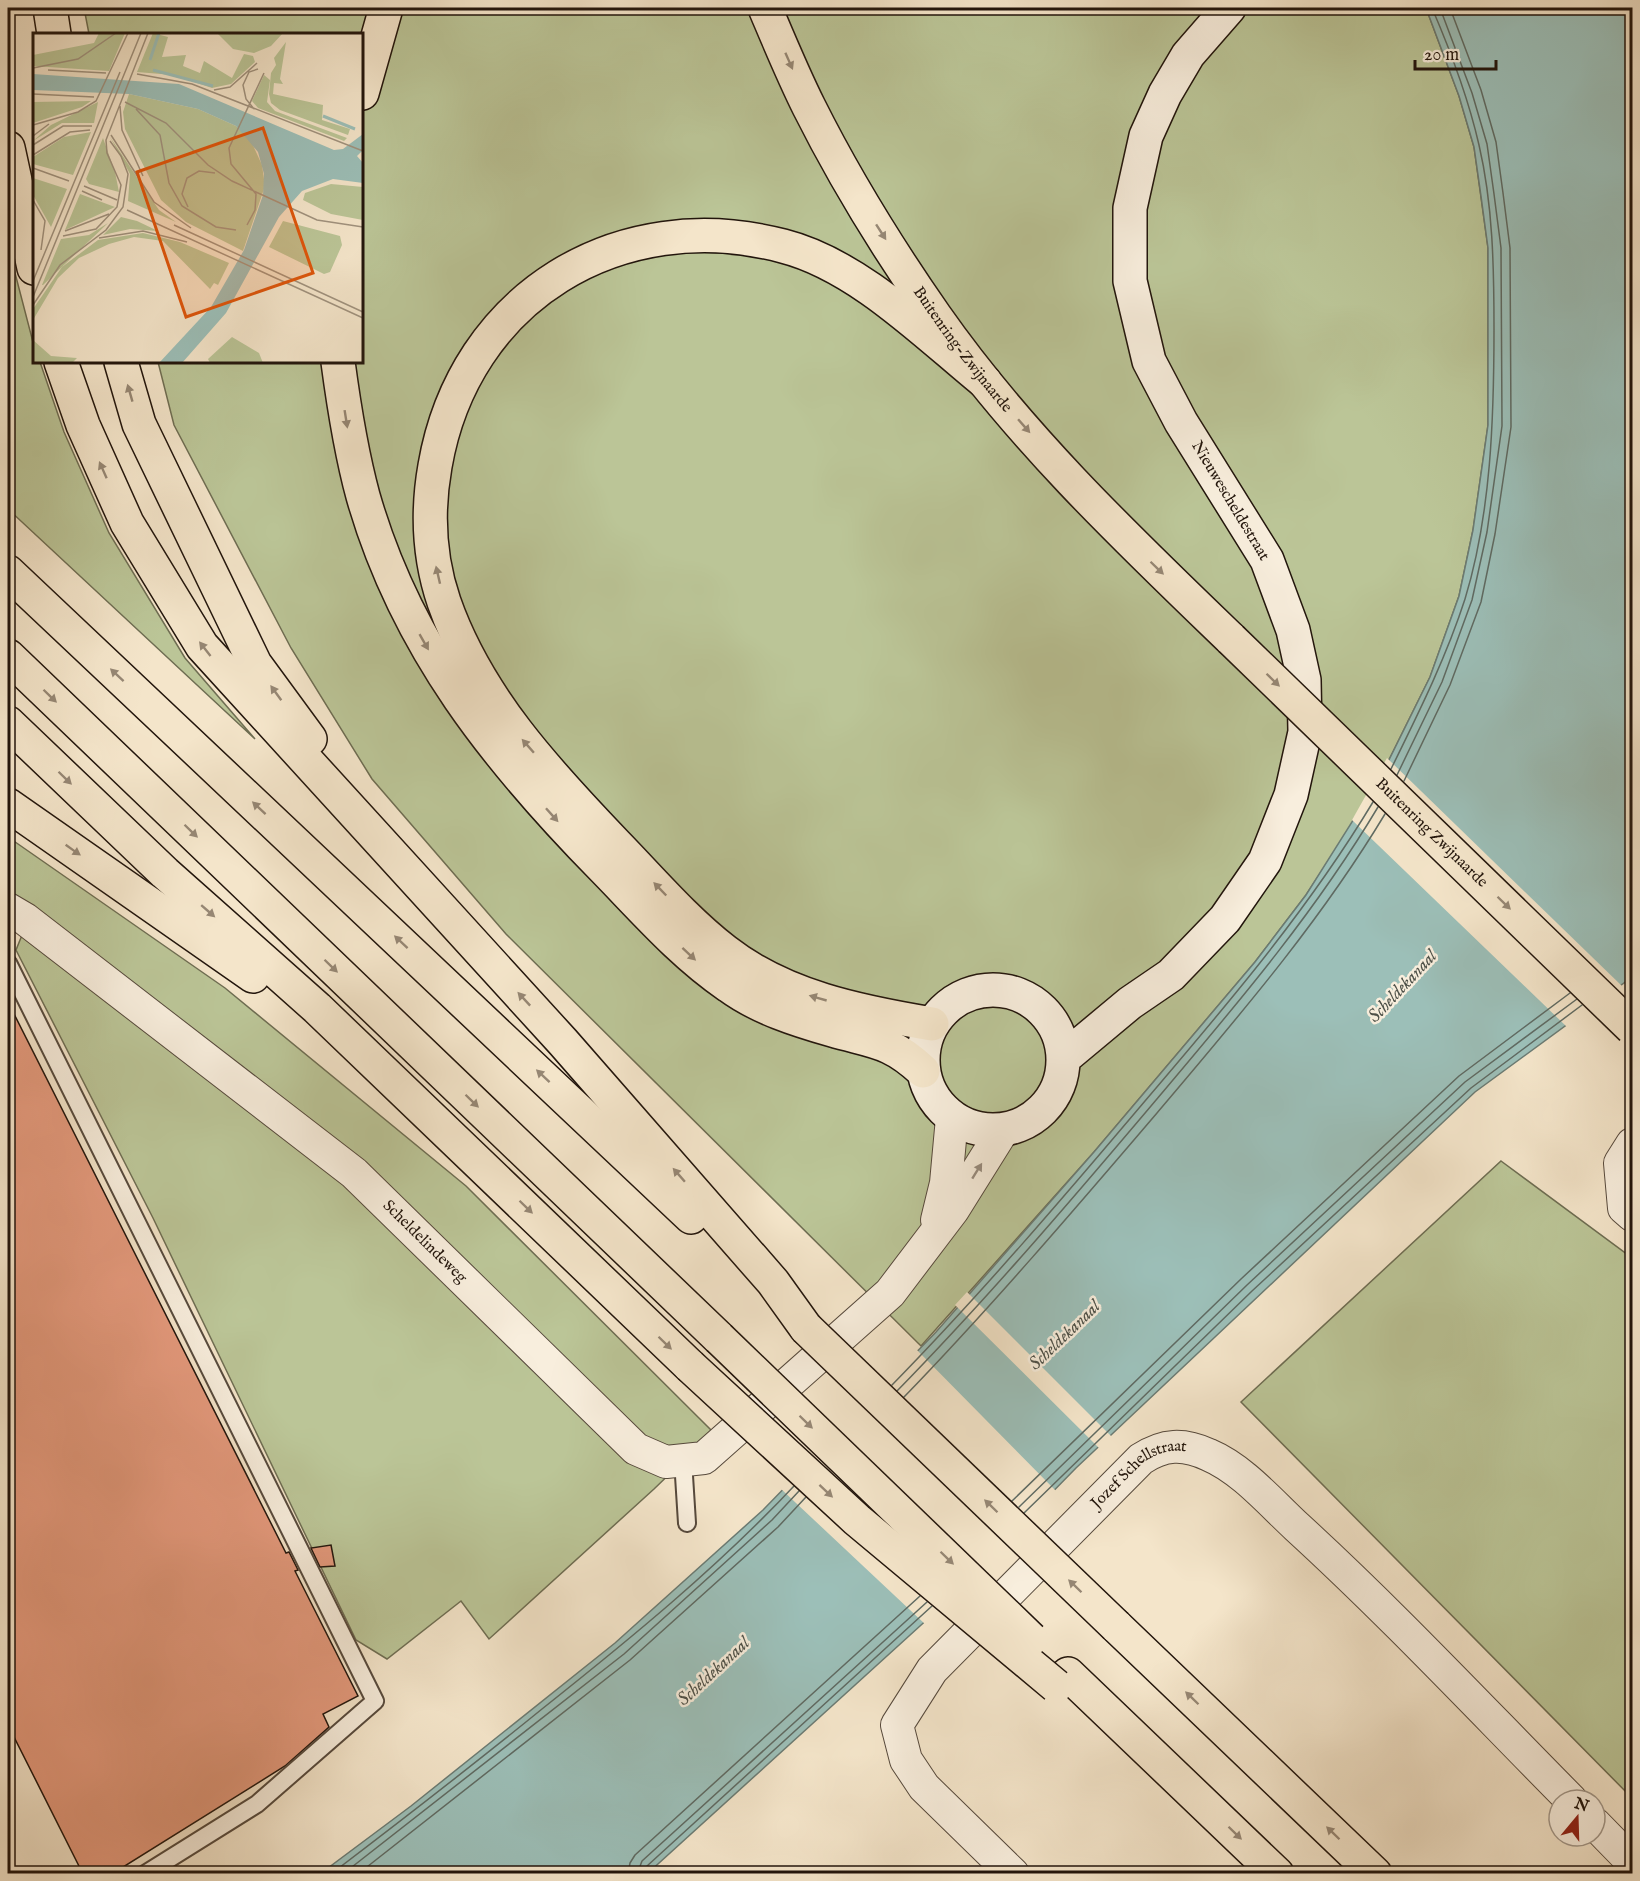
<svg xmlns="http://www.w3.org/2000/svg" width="1640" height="1881" viewBox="0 0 1640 1881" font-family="'IM FELL English',serif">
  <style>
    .green { fill: #bbc597; stroke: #6e6d52; stroke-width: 1.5 }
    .water { fill: #9cbfb8; stroke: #6b7b73; stroke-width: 1.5 }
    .pier { fill: #f4e5ca }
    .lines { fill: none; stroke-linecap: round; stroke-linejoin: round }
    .shore { stroke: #5f6a62; stroke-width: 1.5 }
    .building { fill: #e4997c; stroke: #22150c; stroke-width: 1.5 }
    .lane-casing { stroke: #56493c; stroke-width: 20 }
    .street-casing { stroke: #56493c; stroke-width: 34 }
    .secondary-casing { stroke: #22150c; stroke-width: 36 }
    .highway-casing { stroke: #22150c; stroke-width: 36 }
    .lane { stroke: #f8eedd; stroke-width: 16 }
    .street { stroke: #f8eedd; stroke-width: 32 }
    .secondary { stroke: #f8eedd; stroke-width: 33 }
    .highway { stroke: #f4e5ca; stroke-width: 33 }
    .highway-bridge-casing { stroke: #22150c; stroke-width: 36; stroke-linecap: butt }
    .highway-bridge { stroke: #f4e5ca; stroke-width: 33 }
    .oneway { fill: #968774 }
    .oneway2 { fill: #988c7f }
    .labels { text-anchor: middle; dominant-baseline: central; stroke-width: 5; stroke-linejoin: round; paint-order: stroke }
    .street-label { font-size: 16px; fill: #22150c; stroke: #f8eedd }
    .water-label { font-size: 18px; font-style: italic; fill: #4d5048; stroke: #f8eedd }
    .inset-river { fill: none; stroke: #9cbfb8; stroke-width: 3 }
    .inset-road { fill: none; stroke: #a0927e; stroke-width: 1.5 }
    .view { fill: #de560c; fill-opacity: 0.15; stroke: #de560c; stroke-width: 3 }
    .inset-edge { fill: none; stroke: #22150c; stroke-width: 3 }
  </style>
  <rect width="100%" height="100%" fill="#f4e5ca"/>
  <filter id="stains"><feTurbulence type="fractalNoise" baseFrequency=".00333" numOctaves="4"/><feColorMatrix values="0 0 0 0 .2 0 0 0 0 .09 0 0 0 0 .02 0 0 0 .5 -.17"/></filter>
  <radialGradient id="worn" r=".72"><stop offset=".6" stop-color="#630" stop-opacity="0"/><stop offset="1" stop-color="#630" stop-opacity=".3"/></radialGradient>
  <!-- green -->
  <path class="green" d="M84,8H1426L1459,96L1474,147L1488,248V425L1473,530L1459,596L1430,677L1381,776L1348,831L1306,895L1255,962L1094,1152L921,1346L506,934L372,779L291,648L174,425L158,362H362V34H89Z
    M8,246L34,346V362H40L64,432L109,533L185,658L255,739L8,509Z
    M8,837L225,988L466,1186L713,1432L654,1489L489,1639L461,1601L387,1659L356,1640L153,1218L16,950L33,908L8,892Z
    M1501,1161L1632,1258V1798L1241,1402Z"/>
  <!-- water -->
  <path class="water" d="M1426,8H1632V977L1475,1092L1076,1468L931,1616L648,1873L320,1874L411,1806L615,1643L763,1510L936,1332L1094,1152L1255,962L1306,895L1381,776L1430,677L1459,596L1473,530L1488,425V248L1481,196L1474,147L1459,96Z"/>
  <!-- pier -->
  <path class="pier" d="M1387,758L1623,987L1567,1027L1352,820Z
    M967,1292L1112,1437L1100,1449L955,1305Z
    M915,1348L1057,1492L926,1625L780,1488Z"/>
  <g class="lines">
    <!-- shore -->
    <path class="shore" d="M1391,769C1418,714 1446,658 1465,599C1491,514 1494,418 1494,329C1494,268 1493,205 1479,145C1468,97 1451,52 1432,8
      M1397,775L1442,682L1472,600L1487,532L1502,426L1501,248L1494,194L1487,144L1472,93L1440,8
      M1404,781L1450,685L1481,602L1495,534L1511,427L1510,248L1503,193L1496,142L1481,90L1450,8
      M892,1385C980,1295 1063,1198 1145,1101C1227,1005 1308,910 1373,802
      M897,1391C986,1300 1069,1203 1151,1106C1232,1010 1313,916 1378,807
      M904,1397C992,1306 1075,1209 1157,1113C1239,1016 1320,922 1385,814
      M1012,1501L1241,1279L1459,1076L1570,993
      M1019,1507L1247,1285L1465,1082L1577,999
      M1024,1513L1252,1291L1471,1088L1582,1005
      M331,1874C402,1820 473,1765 542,1709C630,1639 717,1568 794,1486
      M343,1874L624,1654L772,1520L799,1491
      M358,1874L630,1660L778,1527L806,1497
      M628,1874L630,1863L635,1855L920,1596
      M637,1874L642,1861L927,1602
      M644,1874L647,1866L932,1606"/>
  </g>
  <!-- building -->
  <path class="building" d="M8,1002L286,1553L289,1552L298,1570L295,1571L358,1696L323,1714L329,1727L285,1766L112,1874H83L8,1725Z
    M331,1545L335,1566L320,1567L311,1548Z"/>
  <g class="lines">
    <defs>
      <path id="lane" d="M8,251L22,226
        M8,963L375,1701L257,1804L145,1874
        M683,1460L687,1523"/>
      <g id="street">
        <path id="s1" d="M8,909L25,919L354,1173L636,1449L666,1462L704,1458L890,1293L953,1210L1003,1130"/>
        <path d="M1632,1144L1620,1163L1624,1208L1632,1215"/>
        <path d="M937,1220L946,1183L952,1118"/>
        <path d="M1595,1824L1632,1862"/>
        <path id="s2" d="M1013,1874L924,1787L906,1760L897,1725L932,1670L1141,1459C1164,1444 1183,1443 1209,1455C1242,1469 1270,1502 1297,1527C1392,1614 1480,1708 1571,1800"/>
      </g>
      <path id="secondary" d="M923 1060a70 70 0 1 1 140 0a70 70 0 1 1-140 0Z
        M1064,1058L1130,1003L1171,975L1225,919L1265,861L1291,795L1305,732L1304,680L1293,630L1267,560L1181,422L1149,361L1130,281V208L1146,136L1165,94L1188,55L1229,8"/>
      <g id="highway">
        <path d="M50,8L54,34"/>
        <path id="s3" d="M765,8C779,41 793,75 809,107C845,179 889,250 935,316C1019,436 1126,538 1231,639"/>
        <path d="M362,93L386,8"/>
        <path d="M8,148L34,268"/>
        <path d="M61,362L83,425L127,523L202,646L563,1042L773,1282L806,1328"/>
        <path d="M121,362L139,424L255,664L310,739"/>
        <path d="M338,362C344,407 351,452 363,496C406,647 497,760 604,869C644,910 682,954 729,986C759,1008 797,1020 832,1030C873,1042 890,1040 923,1071"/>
        <path d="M8,572L691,1217"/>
        <path d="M8,656L719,1338"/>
        <path d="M8,723L165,873L317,1008L690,1366"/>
        <path d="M8,805L253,976"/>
        <path d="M932,1024C860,1012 784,997 725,951C685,920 651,880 616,844C547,772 477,697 444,602C429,558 427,511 435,466C464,297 619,203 783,246C858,265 926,334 985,382"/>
        <path d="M1116,1626L1375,1874"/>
        <path d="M1068,1674L1277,1874"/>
      </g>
    </defs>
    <!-- lane casing -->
    <use href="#lane" class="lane-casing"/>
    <!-- street casing -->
    <use href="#street" class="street-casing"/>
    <!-- secondary casing -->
    <use href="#secondary" class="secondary-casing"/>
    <!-- highway casing -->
    <use href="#highway" class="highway-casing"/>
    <!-- lane -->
    <use href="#lane" class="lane"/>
    <!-- street -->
    <use href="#street" class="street"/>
    <!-- secondary -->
    <use href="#secondary" class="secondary"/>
    <!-- highway -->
    <use href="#highway" class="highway"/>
    <defs>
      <g id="highway-bridge">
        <path id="s4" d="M1231,639L1632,1028"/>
        <path d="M806,1328L1116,1626"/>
        <path d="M719,1338L1031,1639"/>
        <path d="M690,1366L857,1520L1056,1686"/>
      </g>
    </defs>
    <!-- highway-bridge casing -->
    <use href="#highway-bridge" class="highway-bridge-casing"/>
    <!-- highway-bridge -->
    <use href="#highway-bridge" class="highway-bridge"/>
  </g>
  <!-- one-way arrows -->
  <defs><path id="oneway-solid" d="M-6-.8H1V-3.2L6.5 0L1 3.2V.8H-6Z" transform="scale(1.5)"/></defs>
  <g class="oneway">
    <use href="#oneway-solid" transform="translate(789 61) rotate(66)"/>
    <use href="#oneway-solid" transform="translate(881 232) rotate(57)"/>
    <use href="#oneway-solid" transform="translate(130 393) rotate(-106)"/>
    <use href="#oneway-solid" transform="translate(346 419) rotate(81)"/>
    <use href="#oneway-solid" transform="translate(1024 426) rotate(49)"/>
    <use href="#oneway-solid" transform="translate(103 470) rotate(-114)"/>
    <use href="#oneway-solid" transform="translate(1157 568) rotate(44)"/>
    <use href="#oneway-solid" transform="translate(438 575) rotate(-103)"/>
    <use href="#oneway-solid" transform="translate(424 642) rotate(60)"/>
    <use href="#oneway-solid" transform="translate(205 649) rotate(-128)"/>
    <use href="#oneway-solid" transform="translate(117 675) rotate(-137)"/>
    <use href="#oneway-solid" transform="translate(1273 680) rotate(44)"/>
    <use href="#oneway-solid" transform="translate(276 693) rotate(-126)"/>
    <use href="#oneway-solid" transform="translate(50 696) rotate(44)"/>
    <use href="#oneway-solid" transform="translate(528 746) rotate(-131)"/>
    <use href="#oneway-solid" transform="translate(65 778) rotate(44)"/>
    <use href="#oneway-solid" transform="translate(259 808) rotate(-137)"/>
    <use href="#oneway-solid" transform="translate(552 815) rotate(48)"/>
    <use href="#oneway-solid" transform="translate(191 831) rotate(44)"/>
    <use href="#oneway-solid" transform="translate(73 850) rotate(35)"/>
    <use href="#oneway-solid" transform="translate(660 889) rotate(-134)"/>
    <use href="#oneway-solid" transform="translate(1504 903) rotate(44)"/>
    <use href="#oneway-solid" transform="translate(208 911) rotate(41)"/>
    <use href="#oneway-solid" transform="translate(401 942) rotate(-137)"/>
    <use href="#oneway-solid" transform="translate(689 954) rotate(43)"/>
    <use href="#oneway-solid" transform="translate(331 966) rotate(44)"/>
    <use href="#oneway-solid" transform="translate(818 998) rotate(-164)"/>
    <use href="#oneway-solid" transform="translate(524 999) rotate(-133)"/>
    <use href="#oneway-solid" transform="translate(543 1076) rotate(-137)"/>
    <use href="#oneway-solid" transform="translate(472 1101) rotate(44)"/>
    <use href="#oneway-solid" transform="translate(679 1175) rotate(-131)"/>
    <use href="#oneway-solid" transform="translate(526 1207) rotate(44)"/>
    <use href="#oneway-solid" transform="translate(665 1343) rotate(44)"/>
    <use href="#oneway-solid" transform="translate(806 1422) rotate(44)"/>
    <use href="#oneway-solid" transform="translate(826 1491) rotate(43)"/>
    <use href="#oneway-solid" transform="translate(991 1506) rotate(-136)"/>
    <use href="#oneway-solid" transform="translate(947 1558) rotate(44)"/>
    <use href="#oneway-solid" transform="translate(1075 1586) rotate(-136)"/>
    <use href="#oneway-solid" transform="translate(1192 1698) rotate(-136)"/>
    <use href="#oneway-solid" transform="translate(1235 1833) rotate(44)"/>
    <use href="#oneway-solid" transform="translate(1333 1833) rotate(-136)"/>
  </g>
  <use class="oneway2" href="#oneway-solid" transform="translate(977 1171) rotate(-58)"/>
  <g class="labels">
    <!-- street labels -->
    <g class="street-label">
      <text stroke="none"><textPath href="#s3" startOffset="396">Buitenring-Zwijnaarde</textPath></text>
      <text transform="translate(1230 501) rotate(59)">Nieuwescheldestraat</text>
      <text stroke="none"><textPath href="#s4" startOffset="279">Buitenring Zwijnaarde</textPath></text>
      <text stroke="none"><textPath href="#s1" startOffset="534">Scheldelindeweg</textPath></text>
      <text stroke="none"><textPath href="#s2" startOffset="546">Jozef Schellstraat</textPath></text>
    </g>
    <!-- water labels -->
    <g class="water-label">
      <text transform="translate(1403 987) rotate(-47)">Scheldekanaal</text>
      <text transform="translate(1065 1336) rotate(-44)">Scheldekanaal</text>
      <text transform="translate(714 1672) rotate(-43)">Scheldekanaal</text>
    </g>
  </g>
  <!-- overview -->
  <g transform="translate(33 33)">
    <rect width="330" height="330" fill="#f4e5ca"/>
    <path d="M66,0H92L76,38L0,33V22L61,10ZM120,0L135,4L129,24L153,22L150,33L167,40L171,28L199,45L211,21L220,23L222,29L198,51L179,55L140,42L104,39ZM184,0H250L238,13L221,20L200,16ZM253,9L247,46L250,51L241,50L240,61L290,72L289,87L317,96L315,102L247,77L238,70L236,61L238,40L243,32L241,25ZM231,42L237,47L234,69L242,78L314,105L311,108L225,75L219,68ZM96,61L165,76L203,93L218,108L229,132L232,153L210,218L153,189L128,167L92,96L90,79ZM58,68L49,74L0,90V69ZM65,69L61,90H29L0,108L18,92ZM58,99L40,142L0,131V124L31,104ZM77,104L126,177L143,189L95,168L97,141ZM70,105L82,139L86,159L56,151L53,146ZM0,145L34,156L18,194L0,162ZM298,151L330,154V187L298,181L270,167L272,160ZM47,161L82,174L32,197ZM88,184L104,188L125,198L97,196L70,202ZM250,188L307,203L309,212L297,239L291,241L236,214ZM75,190L10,252H9L28,206L56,202ZM110,200L147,209L196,230L185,252L181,250L177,256L130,208L101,204L76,211L46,225L25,245L0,287V276L29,234L65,207ZM199,304L226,320L230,330H177L175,326ZM0,307L18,323L44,325L39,330H0Z" fill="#bbc597"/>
    <path d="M0,41L146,51L301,117L310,116L330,101V117L324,123L330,130V150L300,146L269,158L246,184L193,280L149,330H126L178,274L211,217L230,162L231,141L225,119L203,93L165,76L96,61L0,57Z" fill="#9cbfb8"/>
    <path class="inset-river" d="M117,27L126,0M120,37L180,53M290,83L322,96"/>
    <path class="inset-road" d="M0,35L45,26L83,0M15,37L73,40M104,41L159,51L330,118M181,57L197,54L224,30M0,61L61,64M92,69L133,90L175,132L199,148L284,187L330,194M87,73L89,97L110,143M103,76L127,102L136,150L149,173L183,194L203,197M221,76L213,66L210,52L216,39L225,36M0,92L45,79L63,68L95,0M78,102L121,169L158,195M0,103L16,91M0,112L30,93H59M0,122L37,99L57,97M0,135L36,148M51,153L84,167M49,158L69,167M0,167L12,188L8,217M155,174L149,161L154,145L166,138L182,140M94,177L330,285M141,192L330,279M214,192L222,177L223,161L198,131L196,115L231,40M32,198L76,181M30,203L63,196L84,174L88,152L74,120L73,107L115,0M66,205L110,198L154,209M0,248L87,39M0,264L108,0M0,272L27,232L73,197L90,174L95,141L88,123L77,108"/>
    <path class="view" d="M230,95L280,240L153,284L104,139Z"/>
    <rect width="330" height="330" class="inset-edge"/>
  </g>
  <!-- margin -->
  <rect width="1640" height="1881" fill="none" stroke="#f4e5ca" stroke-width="30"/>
  <rect x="9" y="9" width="1622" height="1863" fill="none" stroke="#22150c" stroke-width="3"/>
  <rect x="15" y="15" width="1610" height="1851" fill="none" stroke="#22150c" stroke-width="1.5"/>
  <!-- north arrow -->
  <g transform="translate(1577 1818) rotate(19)"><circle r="28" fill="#f8eedd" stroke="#a29789" stroke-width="1.5"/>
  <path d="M0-4.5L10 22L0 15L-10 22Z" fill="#8f2418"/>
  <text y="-9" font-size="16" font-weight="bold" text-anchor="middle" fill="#22150c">N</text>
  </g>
  <!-- scale -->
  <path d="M1415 60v9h81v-9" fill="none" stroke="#22150c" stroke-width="3"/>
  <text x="1424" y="60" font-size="18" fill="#22150c" stroke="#f8eedd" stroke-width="4.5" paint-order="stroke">20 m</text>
  <rect width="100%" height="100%" filter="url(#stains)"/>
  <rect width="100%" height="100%" fill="url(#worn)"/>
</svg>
